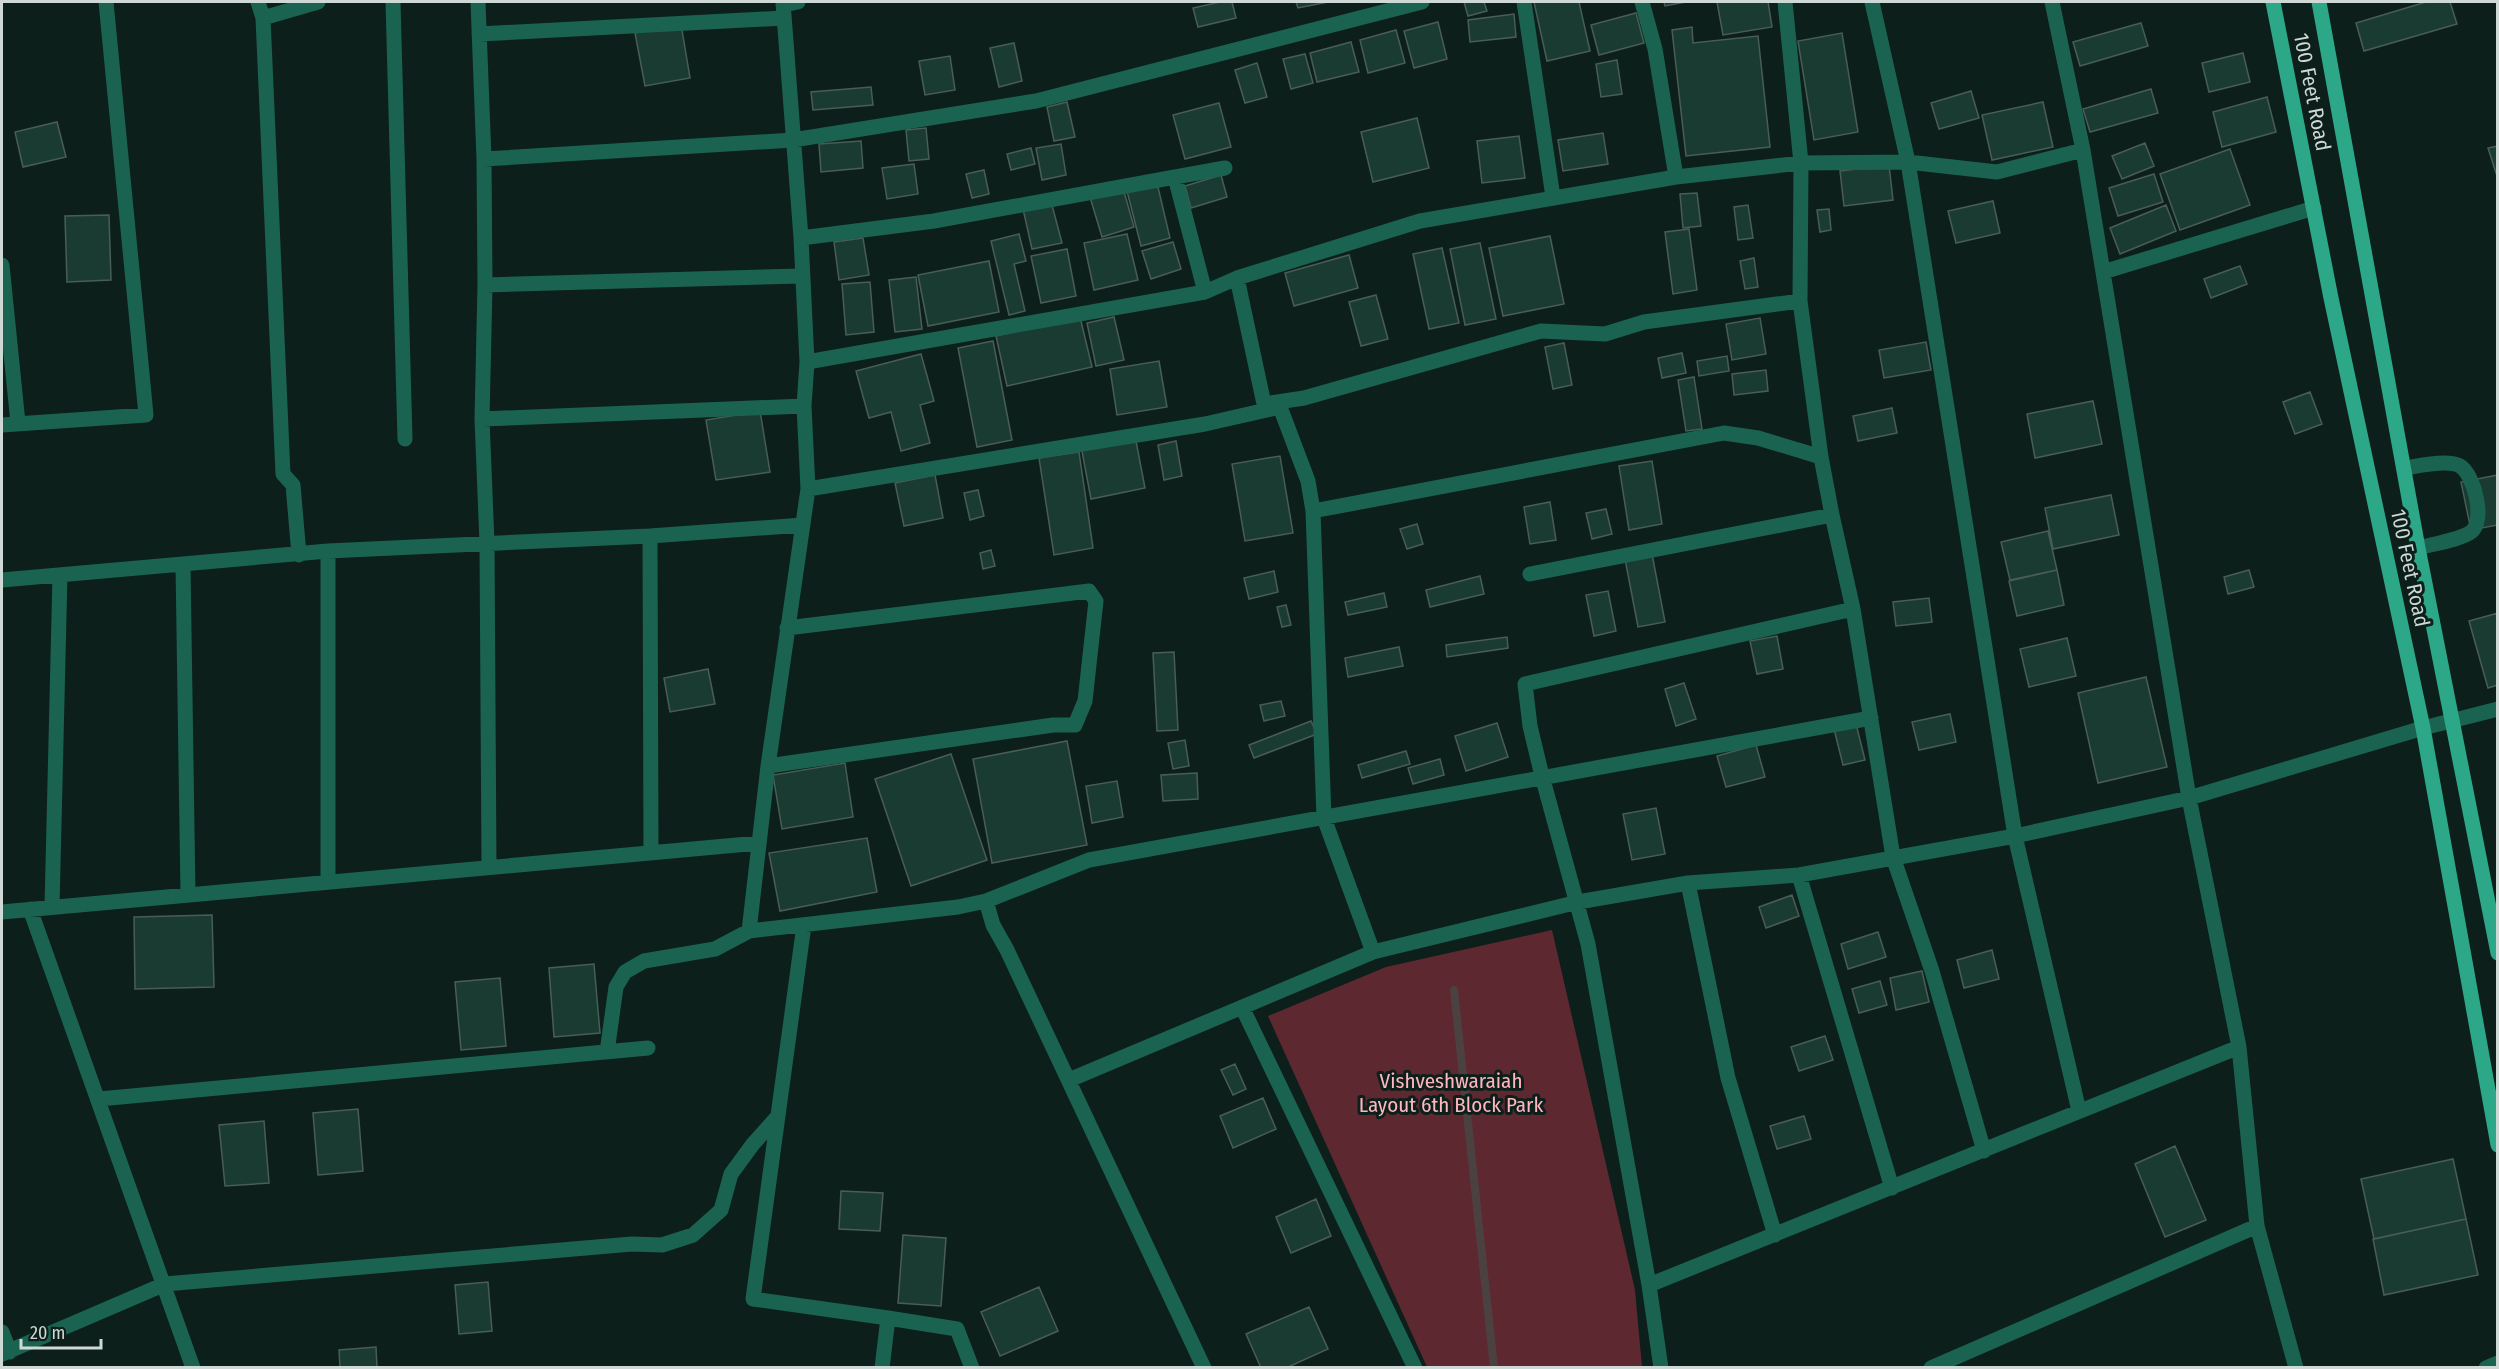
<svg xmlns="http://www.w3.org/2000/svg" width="2499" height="1369" viewBox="0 0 2499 1369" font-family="'Fira Sans Condensed',sans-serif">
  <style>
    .green { fill: #5e2831 }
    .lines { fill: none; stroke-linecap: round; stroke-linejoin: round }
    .stream { stroke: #4c4141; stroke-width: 8 }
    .building { fill: #1a3b31; stroke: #495d56; stroke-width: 1.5 }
    .minor { stroke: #1b6351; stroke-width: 15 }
    .major { stroke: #2ca788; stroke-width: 15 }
    .labels { text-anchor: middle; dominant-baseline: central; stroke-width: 6; stroke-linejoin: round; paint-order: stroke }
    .street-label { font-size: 21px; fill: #ced9d5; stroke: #0d1f1a }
    .park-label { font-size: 21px; fill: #feb6bf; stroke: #0d1f1a }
  </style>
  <rect width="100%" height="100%" fill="#0d1f1a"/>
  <!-- green -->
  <path class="green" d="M1552,930L1635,1290L1642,1367H1427L1268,1016L1386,967Z"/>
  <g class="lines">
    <!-- stream -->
    <path class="stream" d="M1454,990L1494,1368"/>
  </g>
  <!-- building -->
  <path class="building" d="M1220,2H1232L1236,18L1198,27L1193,8Z
    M1296,2H1328L1298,8Z
    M1464,2H1484L1487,11L1468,16Z
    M1534,2H1579L1590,51L1547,61Z
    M1664,2H1686L1665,6Z
    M1717,2H1768L1772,27L1723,35Z
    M2426,2H2450L2457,24L2364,51L2356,23Z
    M1636,13L1644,43L1599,55L1591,25Z
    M1514,14L1516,37L1470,42L1468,20Z
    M1438,22L1447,59L1414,68L1404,31Z
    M2141,23L2148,46L2080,66L2073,42Z
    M681,24L690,78L645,86L635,33Z
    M1692,27L1693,43L1758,36L1770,147L1686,156L1672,30Z
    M1396,30L1405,63L1368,73L1360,40Z
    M1842,33L1858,132L1814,140L1798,41Z
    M1351,42L1359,72L1317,82L1310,53Z
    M1014,43L1022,81L999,87L990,48Z
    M2243,53L2250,82L2209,92L2202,63Z
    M1305,54L1313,83L1291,89L1283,59Z
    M950,56L955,90L925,95L919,61Z
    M1617,60L1622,94L1601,97L1596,64Z
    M1257,63L1267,97L1245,103L1235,70Z
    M871,87L873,105L813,110L811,92Z
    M2151,89L2158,113L2090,132L2083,109Z
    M1971,91L1979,118L1939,129L1931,103Z
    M2267,97L2276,132L2222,147L2213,112Z
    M1067,102L1075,137L1054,141L1047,107Z
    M2043,102L2053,147L1992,160L1982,115Z
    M1219,103L1231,147L1185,159L1173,115Z
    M1417,118L1429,168L1373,182L1361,132Z
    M57,122L66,157L23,167L15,132Z
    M926,128L929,159L909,161L906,130Z
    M1603,133L1608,164L1563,171L1558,140Z
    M1519,136L1525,178L1482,183L1477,141Z
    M861,141L863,168L821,172L819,144Z
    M2145,143L2154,166L2122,179L2112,156Z
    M1061,144L1066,175L1042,180L1036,148Z
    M2498,146V176H2497L2488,148Z
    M1031,148L1035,164L1011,170L1007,154Z
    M2230,149L2250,205L2180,230L2160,174Z
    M914,164L918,194L887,199L882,168Z
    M1889,165L1893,200L1844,206L1840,171Z
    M984,170L989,194L972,198L966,174Z
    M2154,174L2163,202L2118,216L2109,188Z
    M1221,175L1227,197L1191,208L1185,186Z
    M1157,183L1170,238L1141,246L1127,191Z
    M1123,188L1134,227L1102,237L1090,197Z
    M1697,193L1701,226L1683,228L1680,194Z
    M1993,201L2000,233L1956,243L1948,211Z
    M1052,205L1062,243L1032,249L1023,209Z
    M1748,205L1753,238L1738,240L1734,207Z
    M2166,205L2176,231L2120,254L2110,228Z
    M1829,209L1831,230L1820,232L1817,210Z
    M109,215L111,280L67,282L65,216Z
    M1689,229L1697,290L1673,294L1665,232Z
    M1019,234L1026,261L1014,264L1025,311L1009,315L991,241Z
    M1127,234L1138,280L1094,290L1084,243Z
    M1550,236L1564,304L1503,316L1489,248Z
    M863,238L869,275L839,280L834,242Z
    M1173,242L1181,269L1151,279L1142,251Z
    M1480,243L1496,319L1465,325L1450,249Z
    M1442,248L1459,323L1429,329L1413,254Z
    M1067,249L1076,296L1041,303L1031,256Z
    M1349,255L1358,288L1294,306L1285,273Z
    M1754,258L1758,287L1745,289L1740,261Z
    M989,261L999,312L928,326L918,275Z
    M2240,266L2247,284L2211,298L2204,279Z
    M916,277L922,329L895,332L889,280Z
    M870,282L874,332L846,335L842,284Z
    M1376,295L1388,339L1361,346L1349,302Z
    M1080,317L1092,367L1007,386L996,336Z
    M1114,317L1124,360L1096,366L1087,323Z
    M1760,318L1766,354L1732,360L1726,324Z
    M993,341L1012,440L977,447L958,348Z
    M1926,342L1931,370L1884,378L1879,350Z
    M1564,343L1572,385L1553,389L1545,347Z
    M1682,353L1686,373L1662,378L1658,358Z
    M921,354L934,401L920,405L930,443L901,451L891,412L869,418L856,371Z
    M1727,356L1729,371L1699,376L1697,361Z
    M1159,361L1167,407L1117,415L1110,369Z
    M1766,370L1768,391L1734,395L1732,374Z
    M1694,377L1702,429L1686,431L1678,380Z
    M2310,392L2322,424L2295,434L2283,402Z
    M2093,401L2102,444L2035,458L2027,414Z
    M1892,408L1897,433L1858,441L1853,416Z
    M760,411L770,472L716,480L706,420Z
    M1135,436L1145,488L1091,499L1081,446Z
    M1176,441L1182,476L1164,480L1158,445Z
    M1079,452L1093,548L1054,555L1039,458Z
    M1280,456L1293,533L1245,541L1232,464Z
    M1652,461L1662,524L1629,530L1619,466Z
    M935,475L943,518L904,526L895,483Z
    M2498,475V525L2471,530L2461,482Z
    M978,490L984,516L970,520L964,493Z
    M2111,495L2119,535L2053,549L2045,508Z
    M1550,502L1556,540L1530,544L1524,507Z
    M1606,509L1612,534L1592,539L1586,513Z
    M1417,524L1423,544L1407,549L1400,529Z
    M2048,531L2057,570L2010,580L2001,542Z
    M991,550L995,566L983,569L980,553Z
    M1652,554L1665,622L1638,627L1625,559Z
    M2057,570L2064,605L2017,616L2009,581Z
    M2249,570L2254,587L2228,594L2224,577Z
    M1274,571L1278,592L1249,599L1244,578Z
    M1480,576L1484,594L1430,607L1426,590Z
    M1608,591L1616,631L1594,636L1586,595Z
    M1384,593L1387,607L1348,615L1345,602Z
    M1929,598L1932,622L1896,626L1893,602Z
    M1286,605L1291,625L1282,627L1277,607Z
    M2498,613V685L2488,688L2469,621Z
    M1777,636L1783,669L1757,674L1750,641Z
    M1507,637L1508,648L1447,657L1446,645Z
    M2067,638L2076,676L2029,687L2020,649Z
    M1399,647L1403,666L1348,677L1345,658Z
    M1174,652L1178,730L1157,731L1153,653Z
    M708,669L715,704L670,712L664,678Z
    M2146,677L2167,767L2098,783L2078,693Z
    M1684,683L1696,719L1676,726L1665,689Z
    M1281,701L1285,716L1264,721L1260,705Z
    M1950,714L1956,742L1919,750L1912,722Z
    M1311,721L1317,734L1254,758L1249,745Z
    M1497,723L1508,757L1466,771L1455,736Z
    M1856,724L1865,760L1843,765L1834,729Z
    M1185,740L1189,766L1173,769L1168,743Z
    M1067,741L1087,845L992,863L973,759Z
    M1756,745L1765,777L1726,787L1717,756Z
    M1406,751L1410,764L1362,778L1358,765Z
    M951,754L987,860L911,886L875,779Z
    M1440,759L1444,775L1413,784L1408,768Z
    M845,763L853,817L782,829L773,775Z
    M1197,773L1198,799L1163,801L1161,775Z
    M1117,781L1123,817L1092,823L1086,786Z
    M1656,808L1665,854L1632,860L1623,814Z
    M867,838L877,892L780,911L769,853Z
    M1792,895L1799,916L1766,928L1759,907Z
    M212,915L214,987L135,989L134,917Z
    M1878,932L1886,957L1848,969L1841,944Z
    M1992,950L1999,979L1964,988L1957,960Z
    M594,964L600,1033L554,1037L549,968Z
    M1922,971L1929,1002L1896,1010L1890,978Z
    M500,978L506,1046L461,1050L455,982Z
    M1880,981L1887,1005L1859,1013L1852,989Z
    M1825,1036L1833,1060L1799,1071L1791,1047Z
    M1235,1064L1246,1089L1233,1095L1221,1070Z
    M1263,1098L1276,1129L1233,1148L1220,1116Z
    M358,1109L363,1171L318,1175L313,1113Z
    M1804,1116L1811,1139L1777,1149L1770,1126Z
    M264,1121L269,1183L225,1186L219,1125Z
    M2175,1146L2206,1220L2165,1237L2135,1164Z
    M2453,1159L2466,1219L2374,1239L2361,1179Z
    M841,1191L883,1193L880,1231L839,1229Z
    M1316,1199L1331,1236L1291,1253L1276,1217Z
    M2466,1219L2478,1275L2384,1295L2373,1239Z
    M903,1235L946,1238L941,1306L898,1303Z
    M488,1282L492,1331L459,1334L455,1285Z
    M1039,1287L1058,1331L1000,1356L981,1312Z
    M1309,1307L1328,1349L1286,1368H1261L1246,1334Z
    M376,1347L377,1368H340L339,1350Z"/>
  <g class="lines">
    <!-- minor -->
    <path class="minor" d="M258,2L263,18
      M393,2L405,439
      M478,2L484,159L485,285L482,419L487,543L489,867
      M783,2L801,238L807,362L804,406L808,489L768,766L749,931L958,907L986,901L993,925L1007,950L1204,1368
      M1524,2L1553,197
      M1642,2L1655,49L1676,177
      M1872,2L1908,162L2015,836L2079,1111
      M2052,2L2083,150L2189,798L2239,1047L2257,1226L2296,1368
      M783,5L798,2
      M479,34L784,18
      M484,159L793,140L1036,101L1422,2
      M801,238L934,221L1175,177
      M2,265L18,423
      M2103,272L2314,208
      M1237,278L1264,404L1304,398L1541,331L1605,334L1644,322L1800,301
      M485,285L801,276
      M1205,292L1175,177L1225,168
      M807,362L1205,292L1237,278L1420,221L1676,177L1801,163L1785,2
      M482,419L804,406
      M2,425L146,415L106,2
      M2405,468C2418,466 2448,459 2460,466C2474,474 2486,521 2471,532C2460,540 2432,544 2418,548
      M808,489L1205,424L1280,407L1308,481L1313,511L1324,818L1373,952
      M1313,511L1724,433L1758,438L1821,457
      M650,536L803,525
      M299,555L293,485L283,474L263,18L318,2
      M183,565L188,895
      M1530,574L1832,515
      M2,580L328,551L650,536L651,853
      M768,766L1053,725H1075L1085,701L1096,601L1089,591L787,628
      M1799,875L1892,1188
      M328,882V551
      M1688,883L1728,1078L1775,1235
      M986,901L1089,860L1871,718
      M52,907L60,575
      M30,909L193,1368
      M2,912L759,843
      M804,925L753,1299L888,1318L882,1368
      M1242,1007L1415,1368
      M607,1052L616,987L625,972L644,961L715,949L749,931
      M1069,1080L1373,952L1578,902L1688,883L1799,875L2015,836L2189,798L2423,728L2498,709
      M99,1099L648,1048
      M1984,1151L1932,971L1893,857L1853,609L1832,515L1821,457L1800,301L1801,163L1908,162L1997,172L2083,150
      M1649,1285L2239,1047
      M888,1318L957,1329L972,1368
      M2,1332L10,1352
      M2,1354L165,1284L632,1244L662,1245L693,1235L721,1210L731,1174L753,1144L778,1116
      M1661,1368L1649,1285L1588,944L1542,776L1530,726L1525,684L1853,609
      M1931,1368L2257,1226
      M2486,1368L2498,1363"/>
    <!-- major -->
    <path class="major" d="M2273,2L2331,298L2423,728L2498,1145
      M2319,2L2418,548L2498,953"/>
  </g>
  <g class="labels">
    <!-- street labels -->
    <g class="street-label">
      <text transform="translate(2312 92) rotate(79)">100 Feet Road</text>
      <text transform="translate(2410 568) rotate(78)">100 Feet Road</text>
    </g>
    <!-- park labels -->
    <g class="park-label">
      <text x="1451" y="1081">Vishveshwaraiah<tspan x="1451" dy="24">Layout 6th Block Park</tspan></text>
    </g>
  </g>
  <!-- border -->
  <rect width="2499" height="1369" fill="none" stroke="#ced9d5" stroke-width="6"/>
  <!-- scale -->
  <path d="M21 1339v9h80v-9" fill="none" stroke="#ced9d5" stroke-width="3"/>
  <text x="30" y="1339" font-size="18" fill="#ced9d5" stroke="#0d1f1a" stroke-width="4.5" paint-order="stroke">20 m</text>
</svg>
